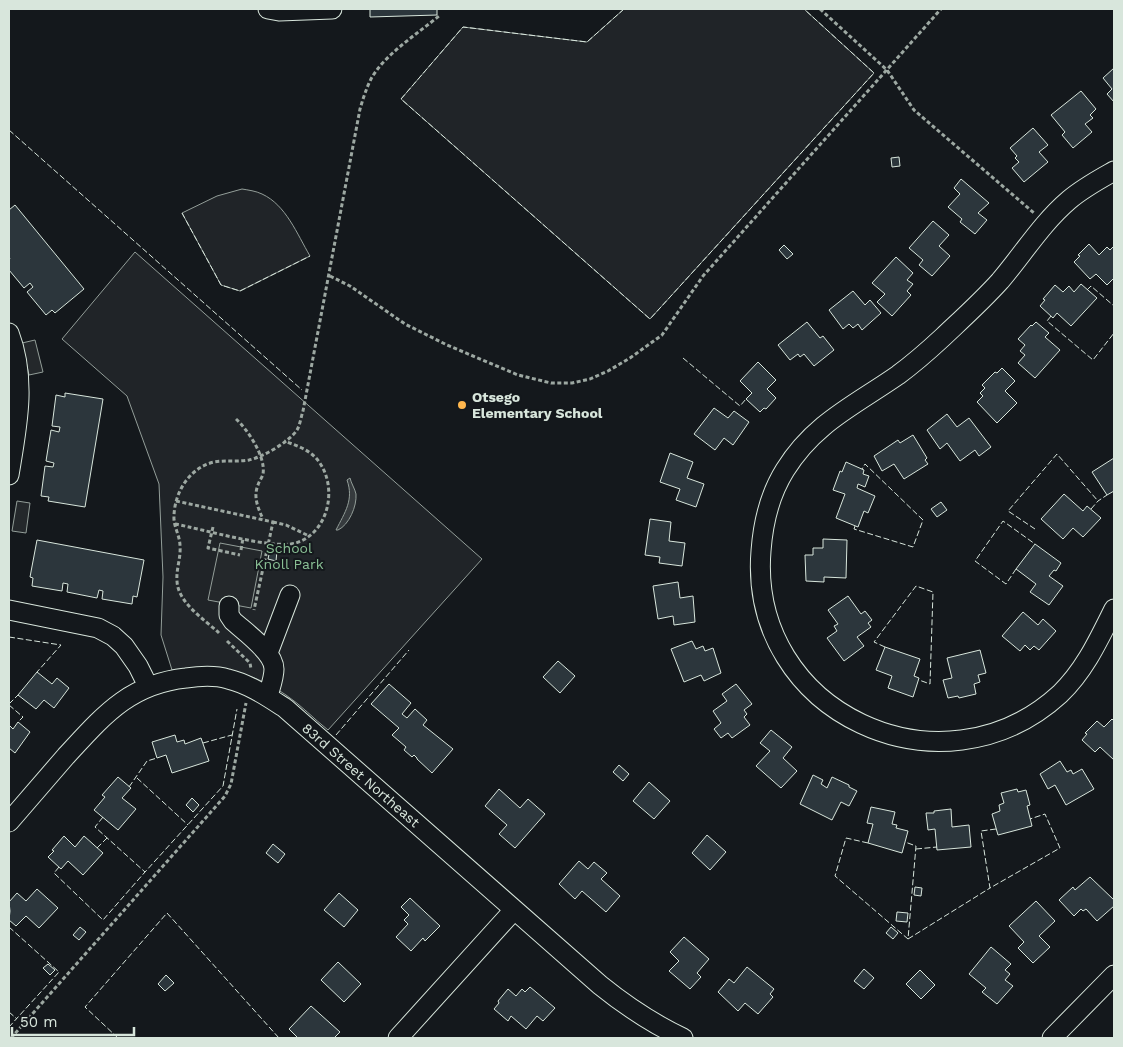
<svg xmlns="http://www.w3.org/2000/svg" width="1123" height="1047" viewBox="0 0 1123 1047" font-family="'Work Sans',sans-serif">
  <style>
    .green { fill: #202428; stroke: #939e99 }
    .parking { fill: #24282b; stroke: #939e99 }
    .water { fill: #363b3e; stroke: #939e99 }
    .building { fill: #2c363c; stroke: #d8e6dc }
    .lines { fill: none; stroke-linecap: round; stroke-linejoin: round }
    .minor-casing { stroke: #d8e6dc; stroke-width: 21 }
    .path { stroke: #9da8a2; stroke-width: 3; stroke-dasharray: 4 2.5; stroke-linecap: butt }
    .minor { stroke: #14181c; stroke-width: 19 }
    .fence { stroke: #d8e6dc; stroke-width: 1; stroke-dasharray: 6 2.5; stroke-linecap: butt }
    .poi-dot { fill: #ffb74d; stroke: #14181c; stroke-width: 2 }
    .labels { text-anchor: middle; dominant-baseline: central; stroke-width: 4; stroke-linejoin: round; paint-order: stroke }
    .poi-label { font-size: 14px; font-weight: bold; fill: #d8e6dc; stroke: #14181c; text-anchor: start }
    .park-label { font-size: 14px; fill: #8ac095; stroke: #14181c }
    .street-label { font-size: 14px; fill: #d8e6dc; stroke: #14181c }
  </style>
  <rect width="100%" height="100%" fill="#14181c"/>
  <!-- green -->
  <path class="green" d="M624,9H804L874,73L650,319L401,99L463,27L587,42Z
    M242,189C248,190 256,191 262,194C286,205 297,234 310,256L240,291L221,285L182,213L217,196Z
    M135,252L482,559L328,730C314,719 301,705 286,695C249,670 216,665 172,670L161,635L163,577L159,484L127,396L62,339Z"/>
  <!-- parking -->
  <path class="parking" d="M35,340L43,372L29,375L22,343Z
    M17,501L30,503L26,533L12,531Z
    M220,543L262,551L251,608L208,600Z"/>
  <!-- water -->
  <path class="water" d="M350,478C351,483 355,489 356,494C357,506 349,525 338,530H336C345,512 354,500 347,480Z"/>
  <!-- building -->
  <path class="building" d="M370,9H437V15L370,17Z
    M1114,68V102L1107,94L1112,89L1103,78Z
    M1081,91L1096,109L1090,115L1093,118L1085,124L1092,132L1073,148L1062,135L1065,132L1051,115Z
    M1033,128L1048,145L1039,152L1048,162L1024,182L1012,168L1019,162L1015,158L1017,156L1010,148Z
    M899,157L900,166L892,167L891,158Z
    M961,179L989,203L978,213L987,220L975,234L960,222L962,219L948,207L960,194L954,188Z
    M15,205L84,289L55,313L52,310L46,315L27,292L33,287L30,283L24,288L9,270V260L10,259L9,257V210Z
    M933,221L949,235L939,246L950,256L932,276L919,265L923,260L909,248Z
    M1089,244L1099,255L1107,247L1110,250L1114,246V278L1107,285L1096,274L1090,279L1074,262L1080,256L1078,255Z
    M784,245L793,254L787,259L779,250Z
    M896,257L913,273L907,280L913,284L907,291L911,295L892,316L877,302L885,294L872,283Z
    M1081,284L1097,298L1071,326L1057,313L1053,318L1040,306L1045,300L1043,299L1055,285L1063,292L1069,286L1074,292Z
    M853,291L865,305L870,300L881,313L862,330L858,324L853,328L849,324L843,329L829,310Z
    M807,322L820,338L823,336L834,350L814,366L804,354L800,357L798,354L790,360L778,345Z
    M1036,322L1049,333L1045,337L1060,350L1035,378L1018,363L1025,355L1020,351L1025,345L1018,339L1031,325L1032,326Z
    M758,362L776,380L767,389L776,398L766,409L764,408L760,412L746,399L752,393L740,381Z
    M1002,368L1015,381L1005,391L1017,403L997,423L977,402L983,396L980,393L985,388L982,385L995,372L997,373Z
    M65,393L103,399L85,507L48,501L49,497L41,496L45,466L53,467L54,463L46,461L51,430L59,432L60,427L52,426L56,395L65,397Z
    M714,408L728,418L734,411L749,422L733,445L724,438L715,450L694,434Z
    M947,414L957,427L969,418L991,447L979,456L975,450L960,461L947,443L940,449L927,430Z
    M913,435L927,458L925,460L928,464L904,479L894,464L882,471L874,456L898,440L900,443Z
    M670,453L693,462L687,478L704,484L696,507L676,500L680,489L660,482Z
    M1114,458V492V491L1107,495L1092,472Z
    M846,462L864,470L863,474L869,476L865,487L858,484L857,488L875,496L868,513L864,511L858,527L836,518L845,494L833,490L840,471L842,472Z
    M1064,494L1083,511L1087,506L1101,518L1083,537L1073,528L1063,539L1041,519Z
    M941,502L947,510L937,517L931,509Z
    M650,519L671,522L669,541L685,543L682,566L659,563L660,557L645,555Z
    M823,539L847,540L846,578L824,577V582L806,581L805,555H813V548H823Z
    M37,540L144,560L137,597L133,596L132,604L102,599L103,591L99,590L97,598L67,592L68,584L63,583L62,591L32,586L33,578L30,577Z
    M1035,544L1061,563L1056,571L1054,570L1049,576L1063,586L1049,605L1030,592L1036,584L1016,569Z
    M270,550L277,551L276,561L268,559Z
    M678,582L680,598L693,596L695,622L674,625L673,616L658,619L653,586Z
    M848,596L861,614L865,611L872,620L868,623L871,627L857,637L864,646L844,661L827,638L837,631L834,626L838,624L828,610Z
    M1023,612L1038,625L1043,619L1056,631L1039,650L1034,646L1030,650L1025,645L1020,651L1002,636Z
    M692,641L696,649L703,646L705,651L713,648L721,673L704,681L701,675L684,682L671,649Z
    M885,647L920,659L914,676L919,678L913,697L888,688L892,676L876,670Z
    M980,650L986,673L978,675L980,682L974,684L976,694L959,698L958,696L948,698L943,680L952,678L947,658Z
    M558,661L575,676L560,693L543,677Z
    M37,672L52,684L57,678L69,688L54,708L44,700L36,709L18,695Z
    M389,684L411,703L402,714L407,718L415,709L427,720L423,725L453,749L432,773L417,759V758L414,755L412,757L404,750L406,747L392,735L399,728L371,704Z
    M736,684L752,704L744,710L747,714L744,717L750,725L732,738L728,733L721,738L714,729L721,723L713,711L727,701L722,694Z
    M1112,719L1114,721V760L1100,747L1095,752L1082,740L1087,734L1085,733L1097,721L1104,727Z
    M18,722L30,732L15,753L9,748V725L13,729Z
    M771,730L792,747L783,758L797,771L781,788L756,766L770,751L760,743Z
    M175,735L177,742L184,740L185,744L201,738L209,761L172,773L166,755L157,758L152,742Z
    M1060,761L1067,772L1071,770L1073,774L1082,769L1094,789L1066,805L1055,785L1048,789L1040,774Z
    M619,765L629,774L623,781L613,772Z
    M813,775L823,780L821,784L827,788L832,777L849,785V787L857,791L849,806L841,802L832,820L800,804Z
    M118,777L131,788L122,798L136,809L118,830L94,810L105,797L102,795Z
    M649,782L670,801L654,819L633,801Z
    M499,789L520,808L528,799L545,814L515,848L499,834L507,825L485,806Z
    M1017,789L1018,792L1026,790L1030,805L1027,806L1032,826L998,835L992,814L1000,811L999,805L1004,803L1001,793Z
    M192,798L199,805L193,812L186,805Z
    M871,807L895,812L892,824L897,825L896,828L908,831L902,853L868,843L873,824L867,823Z
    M951,809L952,827L969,825L971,847L937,850L935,829L928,830L926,813H934V811Z
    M707,835L726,852L710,870L692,853Z
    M64,836L75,847L84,836L103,853L83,875L68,861L61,869L48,857L54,851L52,850Z
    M273,844L285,854L278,863L266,853Z
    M579,861L588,869L594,862L607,873L601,879L620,896L606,912L582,891L575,899L559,884Z
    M1090,877L1114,900V906L1097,921L1086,909L1083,911L1081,909L1074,916L1059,900L1073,887L1075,890Z
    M915,887L922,888L921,896L914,895Z
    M37,889L58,908L39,928L26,916L16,926L9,920L10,911L9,902L17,893L26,901Z
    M339,893L358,910L344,927L324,910Z
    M410,898L440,926L425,941L423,938L411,951L396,937L408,924L404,920L409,915L401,907Z
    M1036,901L1055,921L1039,936L1050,947L1033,963L1018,948L1024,942L1009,926Z
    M897,912L908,913L907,922L896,921Z
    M80,927L86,932L79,940L73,935Z
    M891,927L898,933L893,939L886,933Z
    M684,937L709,959L697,973L701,977L690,989L669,971L679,961L670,952Z
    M991,947L1011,964L1005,970L1010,974L1005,980L1013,986L997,1004L982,992L986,988L969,974Z
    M338,962L361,984L344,1002L321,980Z
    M48,964L55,970L50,975L43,968Z
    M747,967L774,989L770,994L773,997L758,1014L745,1003L738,1011L718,992L729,979L734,983Z
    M864,969L874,978L864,989L854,981Z
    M920,970L935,985L921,999L906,984Z
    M166,975L174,983L165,991L158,984Z
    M530,987L555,1008L543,1021L537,1016L526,1029L511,1016L508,1021L494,1009L499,1003L498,1001L508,989L516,996L522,989L525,992Z
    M311,1006L340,1032L334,1038H298L289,1029Z"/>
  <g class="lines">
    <defs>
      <path id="minor" d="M268,9L279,11L332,9
        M1114,171C1098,180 1083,188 1069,200C1042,223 1023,254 1000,281C982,301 962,319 943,337C929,350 913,364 898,375C855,405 814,423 785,470C770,494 763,523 761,551C748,713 942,802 1060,694C1085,670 1099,639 1114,609
        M9,333C27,380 17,427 9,475
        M229,606V615L233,621C245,632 274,652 274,669C274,678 270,688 268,696
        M9,610L98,628L113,636L124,646L138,666L148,686
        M268,653L290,595
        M9,822C28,800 47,778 66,756C103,716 129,684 186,678C200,676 215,675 228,679C249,684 268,697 285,708L600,985C626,1006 653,1024 683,1038
        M398,1038L514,910
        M1052,1038L1114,975"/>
    </defs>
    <!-- minor casing -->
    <use href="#minor" class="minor-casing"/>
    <!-- path -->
    <path class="path" d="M820,9L887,70L914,110L1034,213
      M330,276L350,286L405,324L447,345L518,375L551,383H572L590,379L608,371L630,358L662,335L703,276L941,9
      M236,419C248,430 266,457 263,474C262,478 259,481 258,485C253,497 258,508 263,519
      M176,501L273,522L254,610
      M273,522L286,525L309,536
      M175,524C202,529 273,550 296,543C331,532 339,482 315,457C307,449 295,445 284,441
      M213,527L208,548L240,555
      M241,550L243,538
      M219,633C204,619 178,603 177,581C176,569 181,558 180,546C180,537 175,529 174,520C173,495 188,468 214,462C226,460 238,462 249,460C263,457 289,442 297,430C300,425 301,417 303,411L360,109C363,99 366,89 371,79C384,55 417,34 439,16
      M227,641L250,663L251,669
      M11,1038L225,796L231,784L246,703"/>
    <!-- minor -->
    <use href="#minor" class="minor"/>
    <!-- fence -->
    <path class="fence" d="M624,9L587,42L463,27L401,99L650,319L874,73L804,9
      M9,130L302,390
      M182,213L221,285L240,291L310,256
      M1087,290L1091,286L1114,306
      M1051,316L1047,321L1093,360L1114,333
      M683,358L740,406L746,399
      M1091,509L1098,501L1107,495
      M855,526L854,529L913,547L923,520L865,464L862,469
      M1035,529L1008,511L1057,454L1098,501
      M1016,569L1006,584L975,561L1003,521L1035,544
      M9,637L61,645L37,672
      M885,647L874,642L916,586L933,592L930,684L919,680
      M9,704L18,695
      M9,705L23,717L18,722
      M336,735L409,650
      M203,743L232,735
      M137,778L188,825
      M129,787L147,761L157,758
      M103,817L95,827L145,872L223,786L237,709
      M996,829L981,831L990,888L1060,848L1045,814L1030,819
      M868,843L846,838L835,876L908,939L916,846L905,842
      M97,848L107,838
      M916,849L937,847
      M59,867L54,873L103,920L145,872
      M9,927L59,972L9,1027
      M908,939L990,888
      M9,1012L17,1019
      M118,1038L85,1007L167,913L279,1038"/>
  </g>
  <!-- markers -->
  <circle class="poi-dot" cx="462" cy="405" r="5"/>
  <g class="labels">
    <!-- poi labels -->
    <g class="poi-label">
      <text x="472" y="397">Otsego<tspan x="472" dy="16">Elementary School</tspan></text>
    </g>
    <!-- park labels -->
    <g class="park-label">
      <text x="289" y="548">School<tspan x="289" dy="16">Knoll Park</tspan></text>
    </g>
    <!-- street labels -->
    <g class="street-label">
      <text transform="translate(361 775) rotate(41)">83rd Street Northeast</text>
    </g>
  </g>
  <!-- border -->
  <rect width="1123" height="1047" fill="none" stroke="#d8e6dc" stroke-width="20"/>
  <!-- scale -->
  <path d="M12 1027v8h122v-8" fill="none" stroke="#d8e6dc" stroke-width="2.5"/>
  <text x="20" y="1027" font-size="15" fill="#d8e6dc" stroke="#14181c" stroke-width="4" paint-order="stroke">50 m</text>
</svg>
